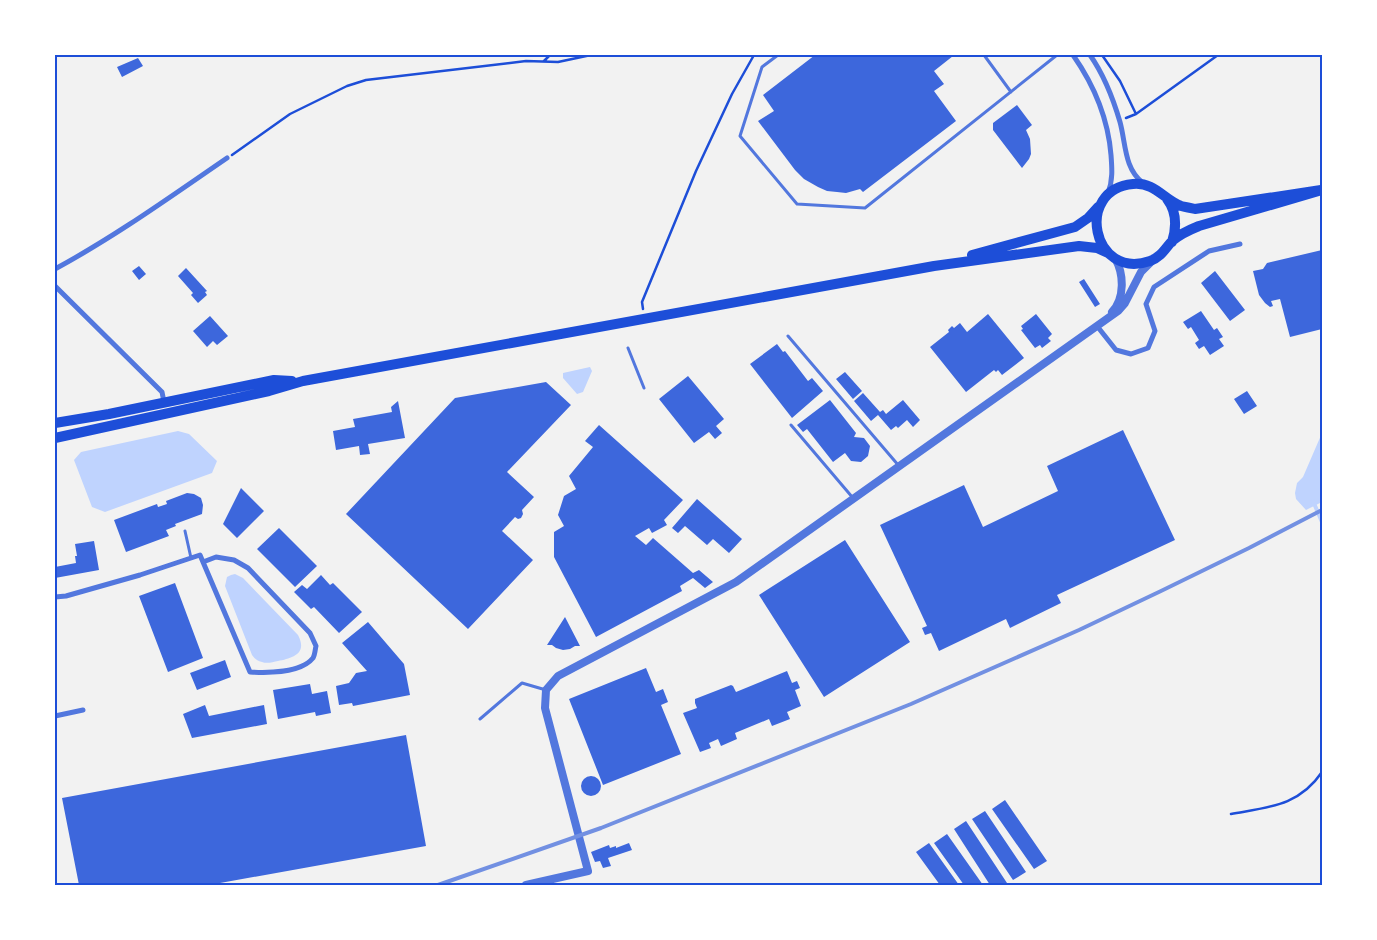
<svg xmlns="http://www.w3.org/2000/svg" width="1377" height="940" viewBox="0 0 1377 940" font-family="'Fira Sans Condensed',sans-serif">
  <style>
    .water { fill: #bfd3fe }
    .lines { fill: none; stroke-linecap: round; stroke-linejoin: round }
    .stream { stroke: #bfd3fe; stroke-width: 4 }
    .building { fill: #3d67dc }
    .path { stroke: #1d4ed8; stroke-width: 2.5 }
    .service { stroke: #5277de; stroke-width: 3 }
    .minor { stroke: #5277de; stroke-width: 5 }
    .tertiary { stroke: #5277de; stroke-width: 8 }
    .primary { stroke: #1d4ed8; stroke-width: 10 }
    .rail { stroke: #7290e2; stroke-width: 4 }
    .neatline { fill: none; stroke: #1d4ed8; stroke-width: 2 }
  </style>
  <rect width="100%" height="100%" fill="#f2f2f2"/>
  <!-- water -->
  <path class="water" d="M590,367L592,371L583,392L577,394L563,378V373Z
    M178,431L189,434L217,461L212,473L105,512L92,507L74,460L81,452Z
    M1322,433V494L1321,496L1322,502L1306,510L1296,499L1295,493L1297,483L1303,477Z
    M235,574L243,578L298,635C308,654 292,658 278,661C273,662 267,664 262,662C257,661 255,659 252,655L225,586L227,577L231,575Z"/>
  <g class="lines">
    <!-- stream -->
    <path class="stream" d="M1313,501L1322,522"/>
  </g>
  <!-- building -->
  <path class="building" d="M815,55H952L953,56L934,71L944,84L934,91L956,121L863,192L860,189L846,193L837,192L827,191L818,187L804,179L795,170L758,121L774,111L763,95Z
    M138,58L143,66L122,77L117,67Z
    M1017,105L1032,125L1026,130L1030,139L1031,154L1029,159L1022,168L993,130V123Z
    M1322,250V329L1290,337L1280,299L1271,301L1273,306L1270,307L1265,303L1259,295L1253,271L1263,269L1267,263Z
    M139,266L146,274L139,280L132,271Z
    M186,268L207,291L205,292L207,295L198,303L191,295L193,293L178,276Z
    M1215,271L1245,310L1230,321L1201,283Z
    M1084,279L1100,304L1095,307L1079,282Z
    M1201,311L1214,330L1217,328L1223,337L1219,339L1224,346L1210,355L1204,346L1199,349L1195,343L1199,340L1191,327L1188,329L1183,322Z
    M988,314L1024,358L1002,375L998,370L996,372L994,370L966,392L930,347L949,332L948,330L952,326L954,328L960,323L967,332Z
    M1036,314L1052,334L1048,338L1051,341L1042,348L1040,345L1035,348L1021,330L1023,329L1021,326Z
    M210,316L228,336L217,345L213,341L207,347L193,331Z
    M777,344L783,352L785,351L808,381L812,378L823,391L792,418L750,364Z
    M845,372L862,391L853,399L836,379Z
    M688,376L724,419L716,426L722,433L715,439L709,432L694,443L659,399Z
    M546,382L571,405L507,472L534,497L522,510L523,514L521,518L518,519L515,517L502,531L533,560L468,629L346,514L455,398Z
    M1247,391L1257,406L1244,414L1234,399Z
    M863,393L880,412L883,410L886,414L903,400L920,420L913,427L907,420L898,428L896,426L891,430L878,415L871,421L854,401Z
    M830,400L856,433L854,437L864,438L870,446L868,456L861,462L851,461L845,453L833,462L807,429L803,432L797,425Z
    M398,401L405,438L368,444L370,454L360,455L359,446L336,450L333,431L355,427L353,419L392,412L391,407Z
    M599,425L683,500L664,520L667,525L652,533L649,528L635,536L646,545L653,538L693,573L699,570L713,582L705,588L693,578L680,586L682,591L596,637L554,557V532L564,526L558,515L564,496L576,489L569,476L593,447L585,441Z
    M1123,430L1175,540L1057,595L1061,603L1010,628L1006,619L939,651L931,633L925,635L922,628L927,626L880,525L964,485L983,527L1058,491L1047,466Z
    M241,488L264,511L237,538L223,524Z
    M187,493L194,494L201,498L203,505L202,514L175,524L176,526L166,530L169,536L126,552L114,520L157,504L158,507L167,504L166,501Z
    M697,499L742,539L729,553L713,539L707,545L685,526L678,533L672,528Z
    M279,528L317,566L295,587L257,549Z
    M845,540L910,642L824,697L759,595Z
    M94,541L99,570L55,578V567L76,563L75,556H77L75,544Z
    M321,575L330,585L333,583L362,612L339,633L314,607L311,609L294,592L302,585L307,589Z
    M175,583L203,658L168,672L139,596Z
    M565,617L580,646H575L570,649L563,650L556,648L552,645H547Z
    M368,622L404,664L410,695L353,706L352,703L339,705L336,686L349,683L356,673L367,671L342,643Z
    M225,660L231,677L197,690L190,673Z
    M646,668L656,692L663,689L668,702L661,705L681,754L603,785L569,699Z
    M787,671L792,683L797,681L800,688L795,690L801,706L787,712L790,719L772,726L769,719L735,733L737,739L721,746L718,739L709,743L711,748L700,752L683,713L697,708L695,703V699L731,685L733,686L736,692Z
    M310,684L312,694L327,691L331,713L316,716L315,712L278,719L273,690Z
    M205,705L209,716L264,705L267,724L192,738L183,714Z
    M406,735L426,846L209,885H79L62,798Z
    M581 786a10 10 0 1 1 20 0a10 10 0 1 1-20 0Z
    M1005,800L1047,861L1034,869L992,809Z
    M985,811L1026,872L1013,880L972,819Z
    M966,821L1007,883L1004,885H990L954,829Z
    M947,834L983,885H964L934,843Z
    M629,843L632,850L608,858L611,866L603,868L600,861L595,862L591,852L609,845L610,848L616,846V848Z
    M929,843L959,885H940L916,852Z"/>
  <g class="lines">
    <!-- path -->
    <path class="path" d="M1102,55L1120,81L1136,114
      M544,61L550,55
      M1126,118L1136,114L1218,55
      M232,155L290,114L347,86L366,80L526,61L558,62L591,55
      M643,309L642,302L696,171L732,94L754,55
      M1231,814C1269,807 1299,806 1322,772"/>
    <!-- service -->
    <path class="service" d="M778,55L762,67L740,136L797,204L865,208L1057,55
      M984,55L1011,92
      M788,336L899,466
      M628,348L644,388
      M791,425L853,498
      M185,531L191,558
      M480,719L522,683L546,690"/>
    <!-- minor -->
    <path class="minor" d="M1073,55C1094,85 1108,118 1111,155C1112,168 1113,180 1108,193
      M1090,55C1104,75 1113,98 1120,122C1126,144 1124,168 1143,183
      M55,269C116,236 170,197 227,158
      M55,286L162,392L164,402
      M1097,326L1116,350L1131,354L1148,348L1155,331L1146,304L1154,287L1209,251L1240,244
      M55,597L66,596L140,575L200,555L203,562L250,672C267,673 301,673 313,658C315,655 315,650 316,646L310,633L248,568L234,560L216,557L203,562
      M55,716L83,710"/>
    <!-- tertiary -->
    <path class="tertiary" d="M1112,312C1125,298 1124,274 1115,258
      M526,885L588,871L545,708L546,690L558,676L736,582L1118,311L1125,303L1141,272L1152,261"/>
    <!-- primary -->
    <path class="primary" d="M1321,190L1195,209C1191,208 1185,207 1181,206C1163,199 1155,182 1133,184C1074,189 1092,281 1150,261C1161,257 1165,249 1172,241C1180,234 1189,230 1199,226L1322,190
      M1167,199C1177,212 1177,226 1172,242
      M972,255L1075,227L1088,218L1098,207
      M55,423L109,414L274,380L292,381
      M55,438L269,391L303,381L934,266L1079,246L1097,248L1108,253"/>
    <!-- rail -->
    <path class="rail" d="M438,885L601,828L911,704L1079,630L1161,591L1249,548L1322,510"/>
  </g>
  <!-- border -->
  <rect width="1377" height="940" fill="none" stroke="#ffffff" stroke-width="112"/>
  <rect x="56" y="56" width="1265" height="828" class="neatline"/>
</svg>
